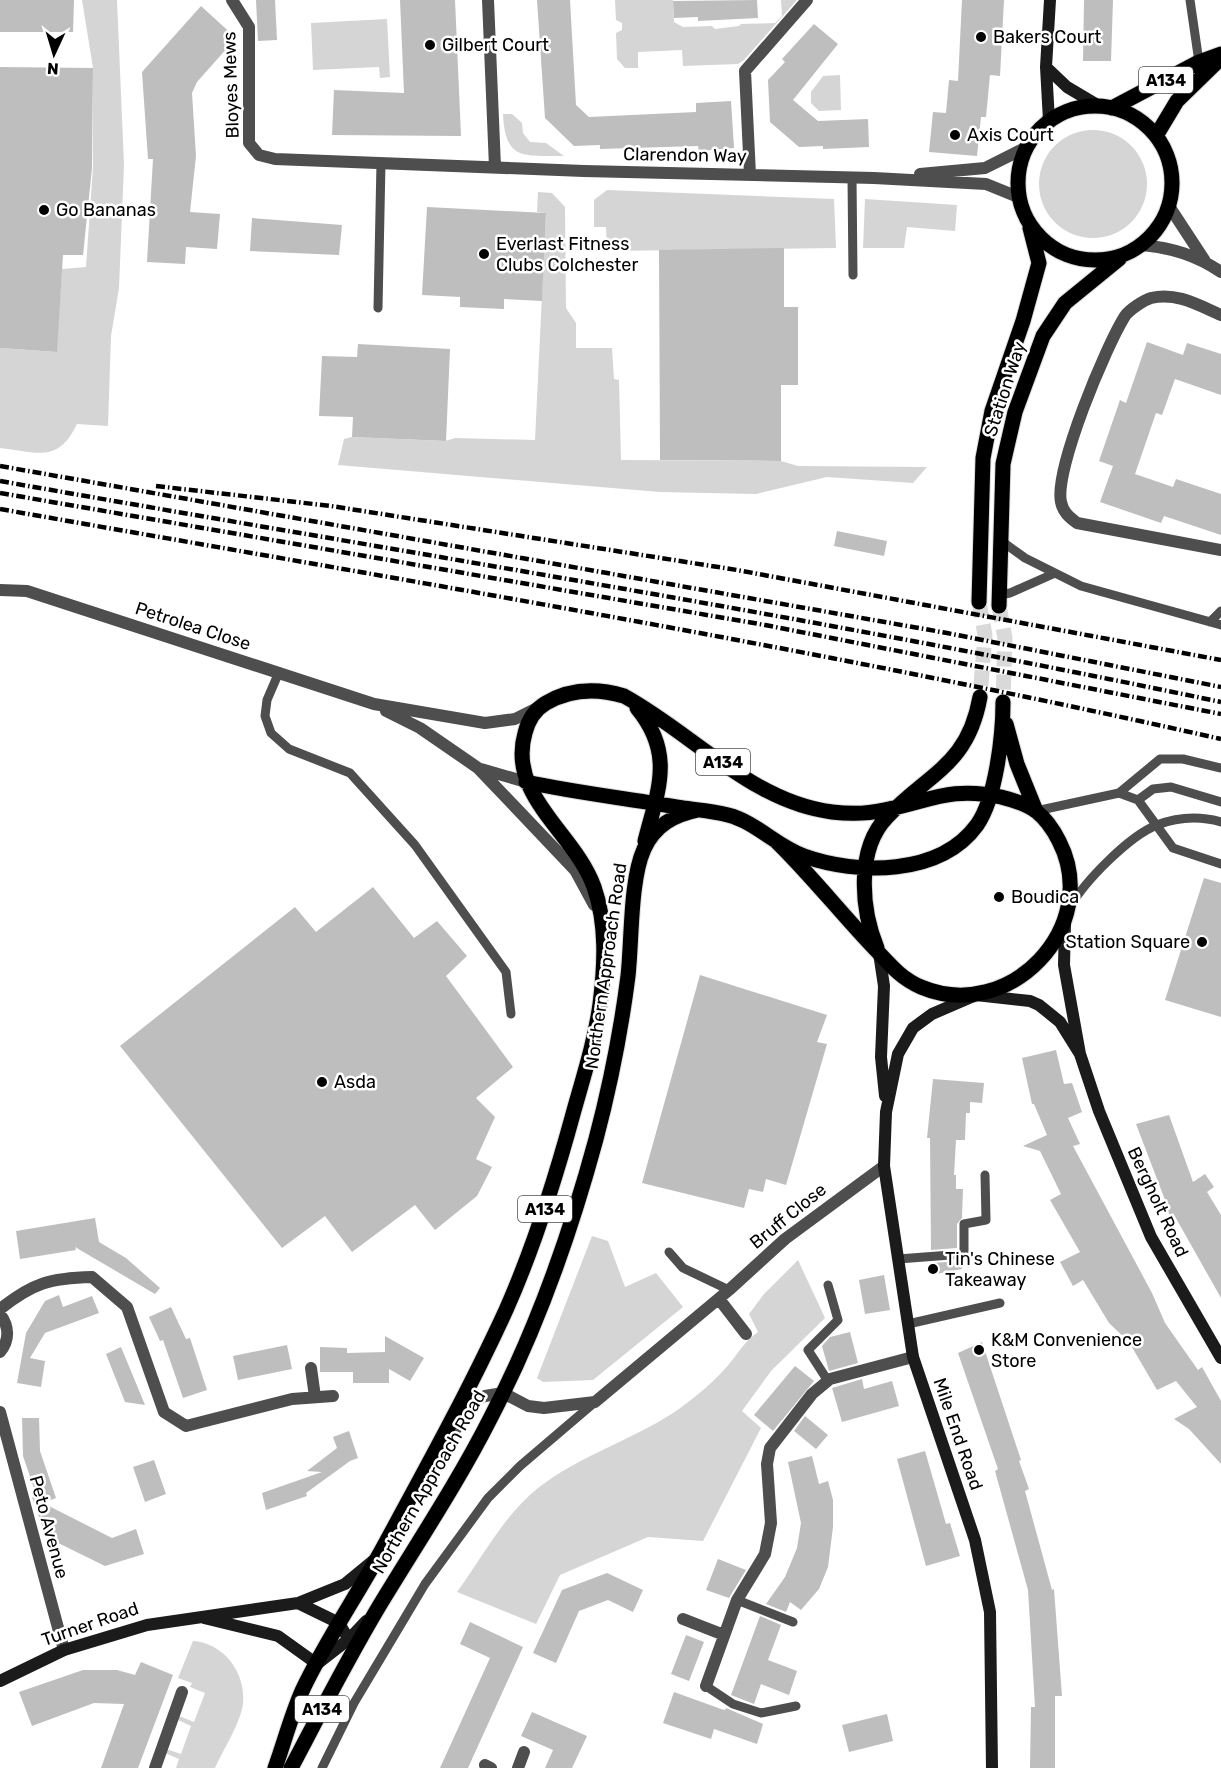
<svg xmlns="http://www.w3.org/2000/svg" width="1221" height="1768" viewBox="0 0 1221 1768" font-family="Rubik,sans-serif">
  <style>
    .green { fill: #d5d5d5 }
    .building { fill: #bebebe }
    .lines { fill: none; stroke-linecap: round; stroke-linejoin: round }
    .primary-tunnel { stroke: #d9d9d9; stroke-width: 15; stroke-dasharray: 15 8; stroke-linecap: butt }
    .primary-casing { stroke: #dbdbdb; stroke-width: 17 }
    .lane { stroke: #4e4e4e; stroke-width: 9 }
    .street { stroke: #4e4e4e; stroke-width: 12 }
    .secondary { stroke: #1b1b1b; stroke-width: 12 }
    .primary { stroke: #000; stroke-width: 15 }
    .rail { stroke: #000; stroke-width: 4.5; stroke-dasharray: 9 3 1.5 3; stroke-linecap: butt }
    .poi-dot { fill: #000; stroke: #fff; stroke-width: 2 }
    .labels { text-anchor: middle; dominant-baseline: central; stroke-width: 5; stroke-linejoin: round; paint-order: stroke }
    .shield { fill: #fff; stroke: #4c4c4c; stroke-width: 1.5 }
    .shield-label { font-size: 16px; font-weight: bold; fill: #000 }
    .poi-label { font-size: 18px; fill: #000; stroke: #fff; text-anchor: start }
    .street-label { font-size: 18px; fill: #000; stroke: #fff }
  </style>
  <rect width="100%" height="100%" fill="#fff"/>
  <!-- green -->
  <path class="green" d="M82,0H117L124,165L119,288L111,336L108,426L77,424C58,464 37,452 0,448V348L56,352L62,269L86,267L93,167V68Z
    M615,0H673L674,22L683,27L712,26L715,29L739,26L741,24L775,23L782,16L781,0H797L744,60L738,64L683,66L682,50L638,52V68H625L617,59L616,33L622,30V23L616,20Z
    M387,19L390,77L380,78L379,67L313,70L311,23Z
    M840,75L841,110L819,111L811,103V92L823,76Z
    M503,114H512L522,123L523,133L530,142L546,143L564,156C525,155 505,162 503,114Z
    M1039 184a54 54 0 1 1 108 0a54 54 0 1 1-108 0Z
    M607,190L834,199L836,248L607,251L606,227H594V200Z
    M538,192L552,193L565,207L566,308L576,323V348H612L614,379L619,380L621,460L781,461L798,466L927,467L913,483L827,477L756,494L660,492L338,465L344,439L352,437L445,441L455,438L535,440L546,213L537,212Z
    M865,199L957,205L955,231L907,227L904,248H863Z
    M592,1236L608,1241L625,1287L656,1273L683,1307L593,1380L543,1382L537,1378Z
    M798,1260L825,1318L771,1371L742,1411L761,1428L703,1541L648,1537L560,1575L536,1624L457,1592C482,1558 504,1515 538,1488C579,1456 630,1441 673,1413C695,1398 718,1379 734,1358C742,1347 747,1340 758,1332L749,1314L764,1294Z
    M193,1641C227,1643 251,1680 241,1713C235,1732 223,1750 215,1768H176L179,1759L165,1753L166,1749L181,1754L191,1726L178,1720L179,1716L194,1722L205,1693L190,1687L192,1683L178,1678Z"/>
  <!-- building -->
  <path class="building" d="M0,0H74L73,32H0Z
    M256,0H275L277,40L258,41Z
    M400,0H455L461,136L332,135L334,90L404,93Z
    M537,0H570L576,105L589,117L696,112V103L731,101L734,148L699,151L698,146L600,149V145L574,146L545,118Z
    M757,0L758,18L698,21V17L674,18L673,1Z
    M962,0H1004L1000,76L990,75L986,117H981L977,156L929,152L933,112L946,113L949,80L958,81Z
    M1084,0H1113L1111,61H1083Z
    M201,6L236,38L197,82L192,93L196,156L190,212L220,214L217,249L186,247L185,264L147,262L153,159H148L142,72Z
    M814,24L838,44L793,100L818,121L868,119L869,147L823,149V146L799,147L770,122L768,80L785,62L782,59Z
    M0,67L93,68L92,168L83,255H63L57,352L0,348Z
    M427,207L546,213L542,301L504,299V309L460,307V297L422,295Z
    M252,218L342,225L339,255L250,251Z
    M784,248V307H798V385H781V461L660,460L659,250Z
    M1147,342L1183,355L1187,343L1221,354V395L1175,379L1162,415L1156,413L1135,474L1173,487L1176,479L1221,494V535L1164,516L1161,523L1100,502L1113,466L1099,461L1120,400L1126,403Z
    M358,344L450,349L446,441L352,437L353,417L319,416L322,356L357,357Z
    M837,531L887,541L884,556L834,546Z
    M1204,878L1221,883V1017L1165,1000Z
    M373,887L414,938L437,921L467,956L446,976L513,1067L476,1098L495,1117L476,1159L492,1167L477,1196L435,1230L415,1205L352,1252L325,1216L282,1248L120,1046L295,907L316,932Z
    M700,975L827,1015L817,1042L827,1044L786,1185L766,1179L763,1192L749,1189L744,1208L642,1183Z
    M1056,1050L1064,1084L1072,1083L1082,1112L1068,1118L1080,1144L1073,1146L1152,1293L1165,1323L1198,1370L1202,1367L1221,1401V1464L1189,1429L1174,1419L1197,1407L1176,1381L1157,1390L1129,1342L1109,1323L1083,1280L1073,1286L1060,1262L1080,1252L1050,1200L1061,1194L1040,1151L1023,1146L1047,1135L1034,1104H1032L1022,1058Z
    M933,1079L984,1083L982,1103L970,1102V1113H966L965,1140H956L954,1175H956V1189H963L962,1218L957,1224V1248L931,1250L930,1138H927Z
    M1169,1115L1193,1182L1205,1174L1214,1187L1207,1192L1221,1215V1298L1173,1213L1170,1215L1162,1202L1165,1200L1136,1124Z
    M95,1218L99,1242L126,1258L160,1288L155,1294L75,1247L76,1250L20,1259L16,1231Z
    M962,1261V1269L931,1275V1263Z
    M884,1275L890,1310L865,1314L859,1280Z
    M59,1295L63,1307L92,1296L99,1313L45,1333L30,1358L45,1361L41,1387L17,1383L26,1333L45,1301Z
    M171,1307L186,1339L190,1338L207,1390L183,1398L163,1340L160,1341L149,1317Z
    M850,1332L858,1363L829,1371L822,1346L830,1337Z
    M385,1336L424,1358L410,1381L389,1369V1383H353V1372H320V1347L347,1348V1353L385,1352Z
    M982,1342L1021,1460L1019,1461L1029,1489L1025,1491L1052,1590L1054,1589L1062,1696H1055V1768H1030L1031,1707H1035L1028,1590L995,1471L998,1469L958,1353Z
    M287,1345L292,1369L238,1380L233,1356Z
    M121,1347L145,1405L125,1402L106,1354Z
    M795,1366L814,1381L773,1431L754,1415Z
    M862,1379L864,1389L892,1381L899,1406L842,1422L832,1388Z
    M805,1416L828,1435L816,1449L794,1431Z
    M22,1418H39L40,1451L56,1498L43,1503L112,1538L136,1529L144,1554L105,1566L46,1537L32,1497L38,1500L23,1456Z
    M349,1431L358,1458L350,1461L306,1493L307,1496L266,1510L262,1493L322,1472L307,1471L337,1448L333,1437Z
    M925,1451L946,1524L950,1523L960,1556L926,1566L897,1459Z
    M812,1456L819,1484L828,1481L833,1500V1527L828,1567L819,1589L801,1610L790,1602L786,1612L766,1604L785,1577L797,1548L801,1523L788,1462Z
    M154,1460L166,1494L145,1502L133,1467Z
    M718,1559L746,1570L729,1598L706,1590Z
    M607,1573L643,1590L633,1612L608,1600L579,1611L556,1663L533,1653L562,1590Z
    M760,1616L781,1625L768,1660L797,1671L789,1695L761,1684L754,1704L731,1695Z
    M470,1622L523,1647L468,1768H440L490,1658L460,1644Z
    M686,1635L704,1642L689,1681L671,1674Z
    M141,1662L173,1675L138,1768H101L124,1704L94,1703L32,1726L19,1692L83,1670H117L135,1675Z
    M674,1692L721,1709L725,1710L726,1708L763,1724L757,1744L714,1729L711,1739L663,1723Z
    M532,1712L587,1736L572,1768H545L553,1750L521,1736Z
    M887,1714L893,1741L849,1752L842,1725Z"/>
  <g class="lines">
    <!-- primary-tunnel -->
    <path class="primary-tunnel" d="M979,602L985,635L980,697
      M999,606L1005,638L1003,702"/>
    <defs>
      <path id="primary" d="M1018 183a77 77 0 1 1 154 0a77 77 0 1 1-154 0Z
        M1112,108L1199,62L1221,54
        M1156,136L1177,101L1221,58
        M979,602L983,458L992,411L1023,321L1039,263L1030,228
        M999,606L1003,464L1015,412L1043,336L1065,303L1119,259
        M637,708C675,754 658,790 645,841
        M1006,724L1017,764L1036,811
        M526,782C578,793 631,799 683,808C698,810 713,811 728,815C756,822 776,846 804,856C857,875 940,876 977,825C996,798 1003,735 1003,702
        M877,948C861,909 856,849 887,817C929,773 968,765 980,697
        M275,1768C284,1743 291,1716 302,1691C324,1644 354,1600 379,1555C423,1474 468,1393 506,1310C534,1247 555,1180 573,1114C583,1078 595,1041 600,1004C605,965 607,924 594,887C575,833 507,796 525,733C528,721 534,710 546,703C570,689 597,688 624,696C692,733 752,802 832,812C849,814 867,814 884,810C930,801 951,786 1001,797C1013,800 1026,804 1036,811C1046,819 1054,831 1059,841C1103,927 1009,1024 921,987C902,979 891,966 877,951C843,916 812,876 777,842
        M291,1768C319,1715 347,1660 378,1608C416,1545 457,1484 490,1419C536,1331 570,1235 596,1139C610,1086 621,1031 628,976C632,940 630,880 644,849C655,825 674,815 698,810"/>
    </defs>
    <!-- primary casing -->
    <use href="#primary" class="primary-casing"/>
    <!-- lane -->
    <path class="lane" d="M1190,0L1199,62
      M852,177L853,275
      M378,308L381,163
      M1000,540L1025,558L1081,586L1221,625
      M999,595L1010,593L1053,574
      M1210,622L1221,611
      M279,672L267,700L265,716L271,733L289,749L350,773L415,845L506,972L511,1014
      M1119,793L1138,800L1173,848L1221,864
      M1138,800L1153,789L1171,787L1221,802
      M1036,811L1119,793L1160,759H1183L1221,768
      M1070,907C1085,881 1129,836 1157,825C1178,817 1200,816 1221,822
      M669,1252L683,1268L729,1290
      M898,1259L964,1254V1224L986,1220L985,1175
      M828,1285L838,1320L808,1350L828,1381
      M908,1324L1000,1303
      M737,1600L793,1622
      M706,1686L733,1704L761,1713L796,1706
      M322,1768L354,1703L425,1584L488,1498L520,1466L595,1402"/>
    <!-- street -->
    <path class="street" d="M232,0L249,27V143L259,155L275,159L584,171L874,178L986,184L1018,197
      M488,0L495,167
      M920,174L985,168L1027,147
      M750,175L745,71L807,0
      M1169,206L1205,261
      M1142,245C1172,248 1196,255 1221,272
      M1221,315C1198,305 1177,292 1151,298C1144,300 1129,310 1125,316C1106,346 1054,470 1061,502C1063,512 1069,517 1077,523L1221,550
      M0,590L27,591L374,704L485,723L515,719L537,708
      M386,711L420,728L478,768L575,870L594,905
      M481,769L526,782
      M719,1299L746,1334
      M0,1309C33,1283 50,1278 92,1277L127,1307L164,1412L186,1426L292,1399L333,1396
      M0,1314C9,1326 10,1340 0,1352
      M311,1368L315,1397
      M0,1412L64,1650
      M441,1449L477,1400L485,1396L503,1393L528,1406L544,1408L595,1402L729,1290L785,1239L884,1166
      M683,1619L724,1635
      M706,1686L737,1600L765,1554L771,1523L767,1464L770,1448L812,1394L830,1379L913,1357
      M485,1765L491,1768
      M155,1768L182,1692
      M518,1768L524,1752"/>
    <!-- secondary -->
    <path class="secondary" d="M1046,67L1067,87L1099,106
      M1049,121L1046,67L1050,0
      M1065,924L1064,965L1080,1054L1099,1111L1151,1237L1221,1358
      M879,953L884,986L881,1057L885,1096
      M298,1603L339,1623L352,1645
      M204,1618L278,1636L317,1664L349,1639L366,1621
      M0,1681L64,1650L147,1625L298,1603L345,1584L373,1561
      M992,1768L990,1612L975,1540L913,1357L884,1166L886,1112L898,1054L913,1028L932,1014L976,995L1030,1001L1039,1005L1060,1022L1080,1054"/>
    <!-- primary -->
    <use href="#primary" class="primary"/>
    <!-- rail -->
    <path class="rail" d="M0,466L947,633L1221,687
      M0,481C407,553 816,617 1221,702
      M156,486L331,506L737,570L1221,660
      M0,493L765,625L1221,714
      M0,509C408,581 817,648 1221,739"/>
  </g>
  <!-- markers -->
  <g class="poi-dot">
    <circle cx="981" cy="37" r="6"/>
    <circle cx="430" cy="45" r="6"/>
    <circle cx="955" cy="135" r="6"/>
    <circle cx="44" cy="210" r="6"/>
    <circle cx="484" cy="254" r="6"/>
    <circle cx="999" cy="897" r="6"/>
    <circle cx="1202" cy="942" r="6"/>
    <circle cx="322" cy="1082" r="6"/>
    <circle cx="933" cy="1269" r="6"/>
    <circle cx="979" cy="1350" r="6"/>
  </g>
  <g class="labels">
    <!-- shield labels -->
    <g class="shield">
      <rect x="1139" y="67" width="54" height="26" rx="4.5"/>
      <rect x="696" y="749" width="54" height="26" rx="4.5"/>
      <rect x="518" y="1196" width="54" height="26" rx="4.5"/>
      <rect x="295" y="1696" width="54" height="26" rx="4.5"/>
    </g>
    <g class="shield-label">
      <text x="1166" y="80">A134</text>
      <text x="723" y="762">A134</text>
      <text x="545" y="1209">A134</text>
      <text x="322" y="1709">A134</text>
    </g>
    <!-- poi labels -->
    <g class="poi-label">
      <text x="993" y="37">Bakers Court</text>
      <text x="442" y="45">Gilbert Court</text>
      <text x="967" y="135">Axis Court</text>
      <text x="56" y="210">Go Bananas</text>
      <text x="496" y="244">Everlast Fitness<tspan x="496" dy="21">Clubs Colchester</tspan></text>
      <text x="1011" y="897">Boudica</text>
      <text x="1190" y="942" text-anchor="end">Station Square</text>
      <text x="334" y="1082">Asda</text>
      <text x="945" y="1259">Tin's Chinese<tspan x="945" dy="21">Takeaway</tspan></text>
      <text x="991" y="1340">K&amp;M Convenience<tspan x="991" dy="21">Store</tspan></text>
    </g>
    <!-- street labels -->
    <g class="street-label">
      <text transform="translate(231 85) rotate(-92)">Bloyes Mews</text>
      <text transform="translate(685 155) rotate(1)">Clarendon Way</text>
      <text transform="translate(1005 389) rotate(-72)">Station Way</text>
      <text transform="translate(193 626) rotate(18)">Petrolea Close</text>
      <text transform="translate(606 966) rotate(-82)">Northern Approach Road</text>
      <text transform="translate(1158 1202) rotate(65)">Bergholt Road</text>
      <text transform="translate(788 1216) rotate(-39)">Bruff Close</text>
      <text transform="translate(958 1434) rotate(71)">Mile End Road</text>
      <text transform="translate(429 1482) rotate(-60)">Northern Approach Road</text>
      <text transform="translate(49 1527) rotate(75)">Peto Avenue</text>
      <text transform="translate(90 1624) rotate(-19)">Turner Road</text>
    </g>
  </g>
  <!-- north arrow -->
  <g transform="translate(54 54) rotate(184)" stroke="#ffffff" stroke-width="4.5" paint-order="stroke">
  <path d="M0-4.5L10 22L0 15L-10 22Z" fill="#000000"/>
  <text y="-9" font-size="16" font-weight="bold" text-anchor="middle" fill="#000000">N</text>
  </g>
</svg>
